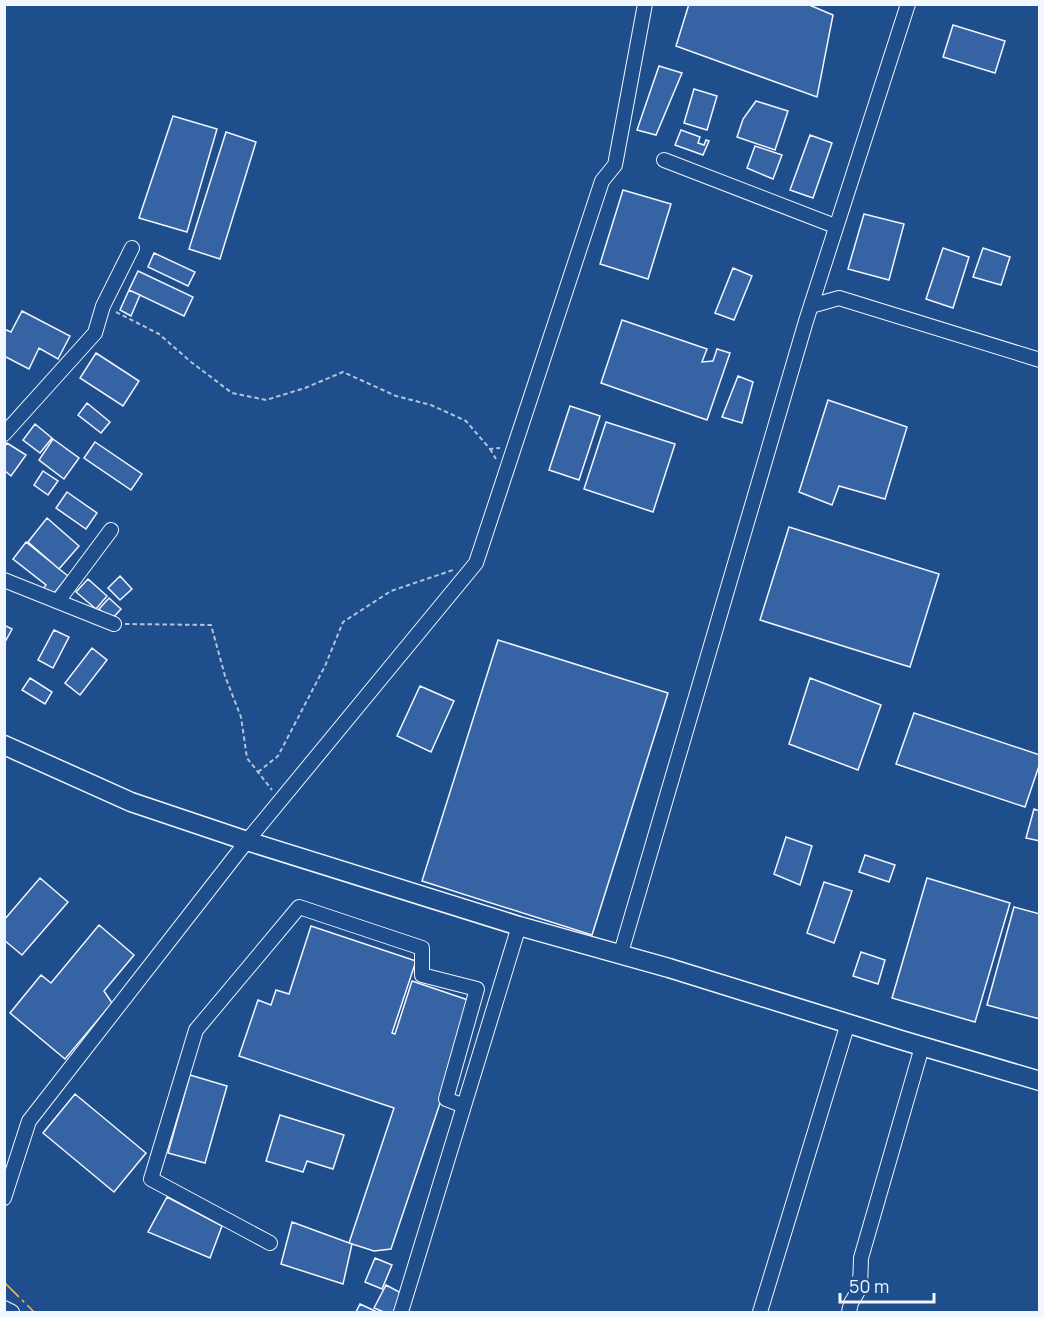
<svg xmlns="http://www.w3.org/2000/svg" width="1044" height="1317" viewBox="0 0 1044 1317" font-family="Manrope,sans-serif">
  <style>
    .building { fill: #3563a3; stroke: #f2f6ff; stroke-width: 1.5 }
    .lines { fill: none; stroke-linecap: round; stroke-linejoin: round }
    .minor-casing { stroke: #f2f6ff; stroke-width: 16 }
    .major-casing { stroke: #f2f6ff; stroke-width: 21 }
    .path { stroke: #b3c4dc; stroke-width: 2; stroke-dasharray: 4.5 3; stroke-linecap: butt }
    .minor { stroke: #1f4e8c; stroke-width: 14 }
    .major { stroke: #1f4e8c; stroke-width: 18 }
    .power { stroke: #ffb74d; stroke-width: 1.5; stroke-dasharray: 21 4.5 3 4.5; stroke-linecap: butt }
  </style>
  <rect width="100%" height="100%" fill="#1f4e8c"/>
  <!-- building -->
  <path class="building" d="M689,4H807L833,15L817,97L676,46Z
    M953,25L1005,41L995,73L943,57Z
    M659,66L682,73L656,135L637,130Z
    M694,89L717,96L707,130L684,123Z
    M756,101L788,111L775,150L737,137L743,119Z
    M173,116L217,129L187,232L139,218Z
    M681,130L700,137L698,143L704,145L706,140L709,141L703,155L675,145Z
    M226,132L256,142L220,259L189,249Z
    M810,135L832,143L813,198L790,190Z
    M755,146L782,155L773,179L747,168Z
    M623,190L671,204L648,279L600,264Z
    M864,214L904,224L889,280L848,269Z
    M943,248L969,257L953,308L926,299Z
    M983,248L1010,257L1001,285L973,277Z
    M154,253L195,272L188,286L148,267Z
    M733,268L752,276L734,320L715,313Z
    M138,271L193,297L184,316L129,290Z
    M129,290L140,295L131,316L120,310Z
    M22,311L70,336L58,359L39,348L29,369L4,356V329L11,332Z
    M622,320L707,349L702,362L713,361L717,349L730,353L707,420L601,383Z
    M96,353L139,381L123,406L80,378Z
    M738,376L753,382L742,423L722,417Z
    M828,400L907,427L885,499L839,486L832,505L799,492Z
    M87,403L110,422L101,433L78,415Z
    M570,406L600,416L579,480L549,470Z
    M606,422L675,444L653,512L584,489Z
    M35,424L52,438L40,453L23,440Z
    M53,439L79,458L64,479L39,460Z
    M95,442L142,474L131,490L84,458Z
    M7,443L26,455L11,476L4,470V447Z
    M43,471L58,481L48,495L34,485Z
    M67,492L97,513L86,529L56,508Z
    M47,518L79,546L59,569L28,542Z
    M789,527L939,574L910,667L760,620Z
    M26,542L68,576L52,596L43,589L46,585L13,559Z
    M120,576L132,589L120,600L108,588Z
    M88,579L107,596L96,609L76,592Z
    M109,598L121,609L111,620L99,609Z
    M4,625L12,629L4,644Z
    M54,630L69,637L53,668L38,660Z
    M498,640L668,693L592,935L422,881Z
    M92,648L107,660L80,695L65,683Z
    M30,678L52,692L45,704L22,690Z
    M810,678L881,705L858,770L789,744Z
    M420,686L454,701L431,752L397,736Z
    M914,713L1040,755V763L1025,807L896,764Z
    M1034,809L1040,811V841L1026,838Z
    M786,837L812,846L800,885L774,874Z
    M865,855L895,865L889,882L859,872Z
    M40,878L68,902L22,955L4,940V920Z
    M927,878L1010,903L975,1022L892,998Z
    M824,882L852,891L834,943L807,933Z
    M1014,907L1040,914V1019L987,1005Z
    M99,925L134,955L104,991L112,1003L65,1059L10,1013L41,975L51,983Z
    M311,926L416,961L392,1033L395,1034L412,981L474,1002L391,1249L374,1251L349,1243L394,1108L239,1056L258,1000L271,1005L276,990L289,994Z
    M861,952L885,960L878,984L853,976Z
    M190,1075L227,1086L205,1163L168,1153Z
    M75,1094L146,1153L114,1192L43,1133Z
    M280,1115L344,1135L333,1169L307,1161L303,1172L266,1161Z
    M167,1197L222,1226L210,1258L148,1232Z
    M292,1222L352,1244L343,1284L281,1264Z
    M375,1258L392,1265L382,1289L365,1282Z
    M386,1285L403,1294L393,1312H384L374,1308Z
    M360,1304L377,1312H356Z"/>
  <g class="lines">
    <defs>
      <path id="minor" d="M664,160L835,226
        M811,306L839,298L1040,360
        M4,434L95,333L103,306L132,248
        M4,580L114,624
        M58,601L111,530
        M620,956L806,321L908,4
        M4,1198L29,1121L247,841L476,563L602,181L615,165L645,4
        M270,1243L151,1179L196,1030L299,907L422,948V975L477,989L446,1099L464,1106
        M4,1308L12,1312
        M401,1312L519,926
        M760,1312L848,1023
        M849,1312L851,1303L860,1288L861,1258L922,1047"/>
      <path id="major" d="M4,745L131,802L247,841L519,926L669,968L901,1040L1040,1081"/>
    </defs>
    <!-- minor casing -->
    <use href="#minor" class="minor-casing"/>
    <!-- major casing -->
    <use href="#major" class="major-casing"/>
    <!-- path -->
    <path class="path" d="M116,312L159,334L191,362L232,393L266,400L305,388L343,372L396,396L431,405L466,421L490,449L500,448
      M490,449L496,459
      M125,624L211,625L225,676L241,717L247,758L272,790
      M258,772L278,756L325,666L343,622L391,591L453,570"/>
    <!-- minor -->
    <use href="#minor" class="minor"/>
    <!-- major -->
    <use href="#major" class="major"/>
    <!-- power -->
    <path class="power" d="M4,1282L34,1312"/>
  </g>
  <!-- border -->
  <rect width="1044" height="1317" fill="none" stroke="#f2f6ff" stroke-width="12"/>
  <!-- scale -->
  <path d="M840 1293v9h94v-9" fill="none" stroke="#f2f6ff" stroke-width="3"/>
  <text x="849" y="1293" font-size="18" fill="#f2f6ff" stroke="#1f4e8c" stroke-width="4.5" paint-order="stroke">50 m</text>
</svg>
